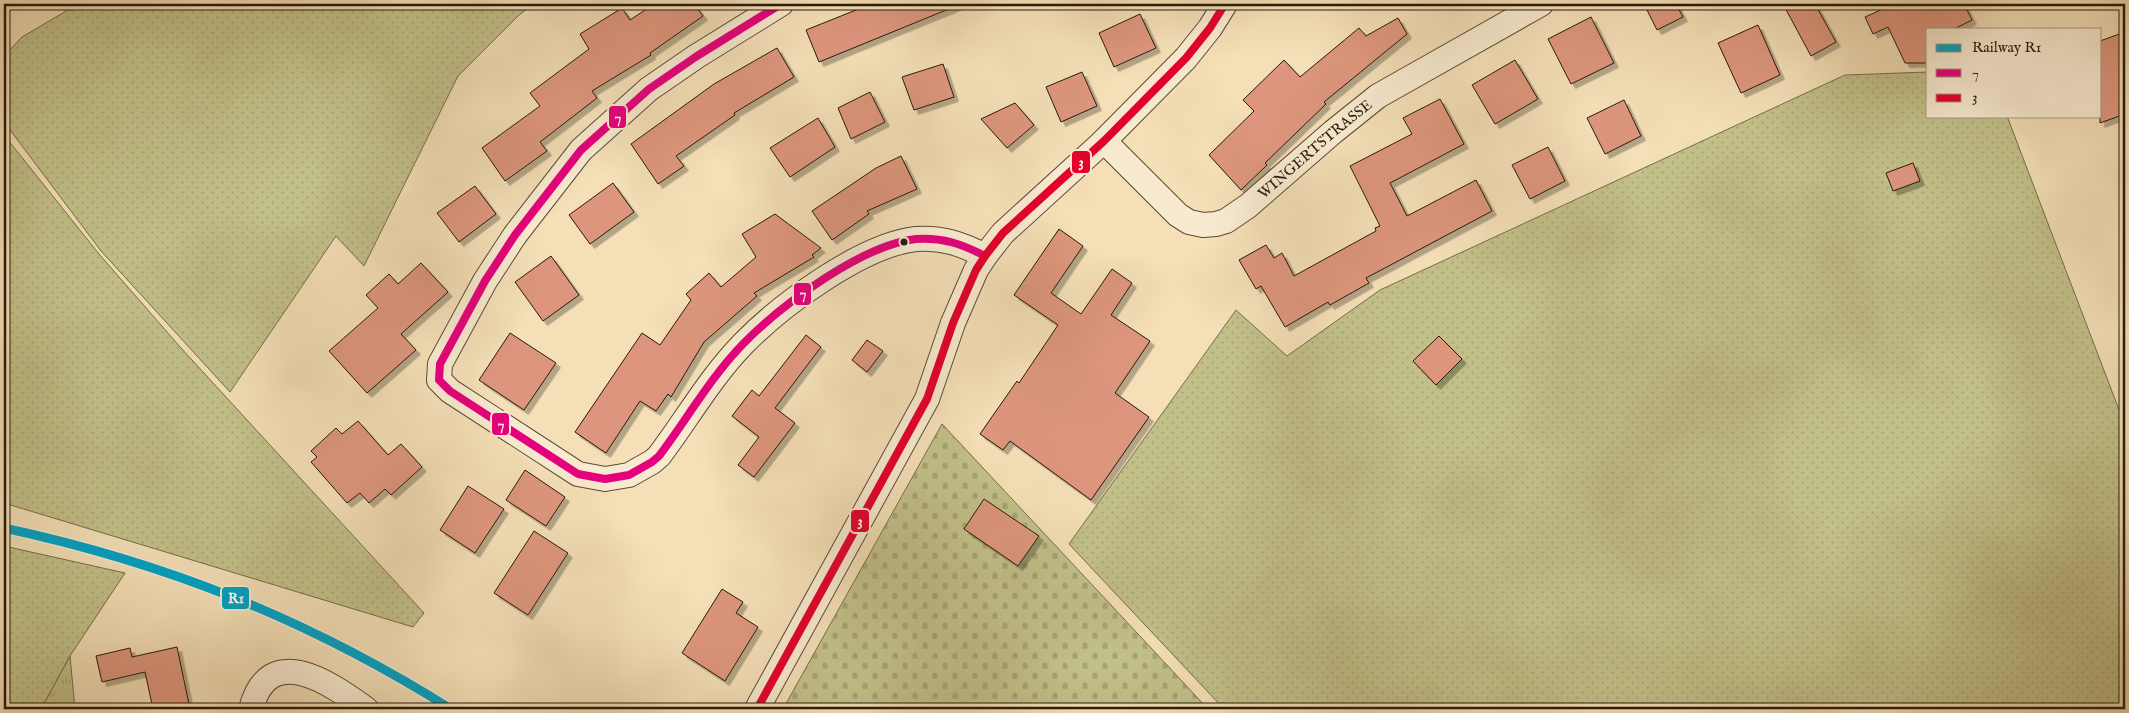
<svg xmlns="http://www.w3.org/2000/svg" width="2129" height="713" viewBox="0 0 2129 713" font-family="'IM FELL English',serif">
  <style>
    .grass { fill: url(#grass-tufts); stroke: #756d48 }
    .cemetery { fill: url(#cemetery-stones); stroke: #756d48 }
    .garden { fill: url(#garden-dots); stroke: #756d48 }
    .building { fill: #dd967d; stroke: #281a08; filter: url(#shadow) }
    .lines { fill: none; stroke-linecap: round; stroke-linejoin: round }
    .minor-casing { stroke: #5b4b34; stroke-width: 26 }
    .minor { stroke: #f8ead0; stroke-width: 24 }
    .rail { stroke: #281a08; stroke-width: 4; stroke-dasharray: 9 9; stroke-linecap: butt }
    .bus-1-casing { stroke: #f8ead0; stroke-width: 11 }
    .bus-2-casing { stroke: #f8ead0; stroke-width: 11 }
    .bus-1 { stroke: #e5007d; stroke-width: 8 }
    .bus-2 { stroke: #e4002b; stroke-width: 8 }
    .rail-1-casing { stroke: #f8ead0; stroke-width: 12 }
    .rail-1 { stroke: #02a2c4; stroke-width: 9 }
    .bus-dot { fill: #281a08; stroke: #f8ead0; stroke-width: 2 }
    .labels { text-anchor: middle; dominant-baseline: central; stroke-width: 5; stroke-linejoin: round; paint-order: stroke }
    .street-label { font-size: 15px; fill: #281a08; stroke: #f8ead0 }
    .line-badge { stroke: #f8ead0; stroke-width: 2 }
    .badge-label { font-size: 14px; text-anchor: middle; font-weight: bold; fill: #fff }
  </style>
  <defs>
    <pattern id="grass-tufts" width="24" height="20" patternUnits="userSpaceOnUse" patternTransform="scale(1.25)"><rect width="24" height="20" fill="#c2c089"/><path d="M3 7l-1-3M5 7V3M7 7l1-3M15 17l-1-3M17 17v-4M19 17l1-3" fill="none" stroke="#a7a475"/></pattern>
    <pattern id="cemetery-stones" width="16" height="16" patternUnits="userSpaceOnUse" patternTransform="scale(1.25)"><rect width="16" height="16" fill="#c2c089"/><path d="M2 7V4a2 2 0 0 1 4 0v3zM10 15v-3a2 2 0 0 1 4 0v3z" fill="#a7a475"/></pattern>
    <pattern id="garden-dots" width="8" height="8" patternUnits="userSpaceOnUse" patternTransform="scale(1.25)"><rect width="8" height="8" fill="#c2c089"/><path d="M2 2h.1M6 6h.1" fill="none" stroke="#a7a475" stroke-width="1.8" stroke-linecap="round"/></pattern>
    <filter id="shadow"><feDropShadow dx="4.5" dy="4.5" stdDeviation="0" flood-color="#0004"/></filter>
  </defs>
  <rect width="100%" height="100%" fill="#f4dfb7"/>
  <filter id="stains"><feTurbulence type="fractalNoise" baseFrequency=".004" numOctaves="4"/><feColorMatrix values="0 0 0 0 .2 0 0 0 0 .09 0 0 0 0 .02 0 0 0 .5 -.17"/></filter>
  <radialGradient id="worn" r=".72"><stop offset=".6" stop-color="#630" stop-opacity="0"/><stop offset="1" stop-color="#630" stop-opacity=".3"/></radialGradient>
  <!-- grass -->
  <path class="grass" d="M70,656L75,709H41Z"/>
  <!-- cemetery -->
  <path class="cemetery" d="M942,424L1208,709H783Z"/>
  <!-- garden -->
  <path class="garden" d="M78,4H533L519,15L458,76L364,266L336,236L230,392L101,251L4,122V56L22,37Z
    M1928,72V116H2007L2121,415L2125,421V709H1224L1069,544L1236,310L1287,356L1380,290L1845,75Z
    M4,135L99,254L181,348L424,613L413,627L4,503Z
    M4,546L125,573L70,656L41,709H4Z"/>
  <!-- building -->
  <path class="building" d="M654,4H694L703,16L650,53L651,55L592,91L597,98L540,142L547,151L505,181L482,148L540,106L530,93L589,49L580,34L622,8L630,20Z
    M871,4H961L819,62L806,30Z
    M1644,4H1676L1683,17L1657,30Z
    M1783,4H1815L1836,42L1811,56Z
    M1894,4H1964L1972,20L1954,29H1928V63H1905L1888,27L1873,34L1865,17Z
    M1140,14L1156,48L1114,67L1099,33Z
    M1591,17L1614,63L1571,84L1548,39Z
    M1398,18L1407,34L1324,102L1326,104L1265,163L1267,165L1241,190L1209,155L1254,111L1243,100L1284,60L1300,77L1359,28L1366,36Z
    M1758,25L1780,75L1741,93L1718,43Z
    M2125,32V114L2100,123V41Z
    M777,48L794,77L734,113L735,115L676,156L684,166L658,184L631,144L714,84Z
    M1515,60L1538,99L1495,124L1472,85Z
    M943,64L954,97L914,110L902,77Z
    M1082,72L1097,106L1061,122L1046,87Z
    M870,92L885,122L851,139L838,108Z
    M1440,99L1464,144L1390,183L1407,216L1476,180L1492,211L1366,278L1369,283L1330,305L1328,302L1285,327L1261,286L1256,289L1239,260L1266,245L1274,258L1282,253L1294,276L1376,231L1375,228L1380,226L1350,166L1412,134L1403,118Z
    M1624,100L1641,136L1605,154L1587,118Z
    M1015,103L1034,125L1007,148L981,119Z
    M818,118L835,147L790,177L770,148Z
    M1548,147L1565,181L1530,199L1512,165Z
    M901,156L917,189L867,211L869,214L832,240L812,211L876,168Z
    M1913,163L1920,181L1893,191L1886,173Z
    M613,183L634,212L590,244L569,215Z
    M475,186L496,214L459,242L437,213Z
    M775,214L821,248L812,255L814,257L754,293L757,296L704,342L671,397L668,394L656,411L640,401L606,453L575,432L642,333L660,345L691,300L686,294L709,273L721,287L756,257L742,234Z
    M1059,229L1083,246L1051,293L1081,314L1112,269L1132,283L1111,315L1150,341L1115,393L1149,417L1091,500L1010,441L1003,450L980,434L1017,381L1019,383L1058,325L1014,295Z
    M551,256L579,295L543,321L515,282Z
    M421,263L448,292L401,334L416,350L367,393L329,351L378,308L366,295L389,274L398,284Z
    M510,333L556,363L524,410L479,380Z
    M806,335L821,347L775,408L795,423L754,477L738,465L759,437L732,416L752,390L759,396Z
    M1439,336L1462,359L1436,385L1413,361Z
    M867,340L883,351L867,372L852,360Z
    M358,421L388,455L401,444L422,467L391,495L385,489L369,503L360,493L347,503L311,462L317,457L311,451L336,428L342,434Z
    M525,470L565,497L546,526L506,500Z
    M468,486L504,509L475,553L440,530Z
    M984,499L1039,536L1018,566L964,529Z
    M534,531L568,553L528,615L494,593Z
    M722,589L743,602L736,613L758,627L725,681L682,653Z
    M177,647L190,709H153L145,672L102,682L96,656L130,648L132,657Z"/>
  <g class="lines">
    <defs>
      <g id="minor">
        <path d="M781,4L697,56L649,89L581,150L515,235L485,281L440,364L439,380L450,391L578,474L605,479L629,475L652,462L659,456C687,419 710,378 743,344C781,305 862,245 916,239C942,237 962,244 985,256"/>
        <path id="s1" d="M1104,141L1178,215L1189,222L1203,225L1216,224L1226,221L1248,206L1333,132L1378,96L1541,4"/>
        <path d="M251,709C269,640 330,683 366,709"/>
        <path d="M757,709L927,399L953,323L976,270L985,256L1003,233L1104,141L1186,58L1210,28L1225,4"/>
      </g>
    </defs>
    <!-- minor casing -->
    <use href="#minor" class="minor-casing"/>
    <!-- minor -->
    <use href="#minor" class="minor"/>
    <!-- rail -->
    <path class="rail" d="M4,528C167,563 309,620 451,709"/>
    <defs>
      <path id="bus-1" d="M781,4L697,56L649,89L581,150L515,235L485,281L440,364L439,380L450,391L578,474L605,479L629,475L652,462L659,456C687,419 710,378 743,344C781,305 862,245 916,239C942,237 962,244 985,256"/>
      <path id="bus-2" d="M757,709L927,399L953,323L976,270L985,256L1003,233L1104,141L1186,58L1210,28L1225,4"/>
    </defs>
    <!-- bus-1 casing -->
    <use href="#bus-1" class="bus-1-casing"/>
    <!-- bus-2 casing -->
    <use href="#bus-2" class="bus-2-casing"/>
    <!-- bus-1 -->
    <use href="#bus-1" class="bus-1"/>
    <!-- bus-2 -->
    <use href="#bus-2" class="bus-2"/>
    <defs>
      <path id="rail-1" d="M4,528C167,563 309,620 451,709"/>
    </defs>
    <!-- rail-1 casing -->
    <use href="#rail-1" class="rail-1-casing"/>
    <!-- rail-1 -->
    <use href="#rail-1" class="rail-1"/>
  </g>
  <!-- markers -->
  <circle class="bus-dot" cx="904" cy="242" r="4.5"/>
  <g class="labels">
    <!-- street labels -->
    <g class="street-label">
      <text stroke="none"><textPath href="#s1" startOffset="270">WINGERTSTRASSE</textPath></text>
    </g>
  </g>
  <g class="line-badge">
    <rect x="608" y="105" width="19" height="24" rx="5" fill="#e5007d"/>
    <rect x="1071" y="150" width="20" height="24" rx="5" fill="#e4002b"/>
    <rect x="793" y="282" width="19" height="24" rx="5" fill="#e5007d"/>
    <rect x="491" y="412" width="19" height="24" rx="5" fill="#e5007d"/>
    <rect x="850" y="509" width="20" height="24" rx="5" fill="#e4002b"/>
    <rect x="221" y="586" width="29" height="24" rx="5" fill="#02a2c4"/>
  </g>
  <g class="badge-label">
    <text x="618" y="122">7</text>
    <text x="1081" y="167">3</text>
    <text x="803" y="298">7</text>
    <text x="501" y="429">7</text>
    <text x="860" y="526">3</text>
    <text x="236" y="603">R1</text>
  </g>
  <!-- margin -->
  <rect width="2129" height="713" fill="none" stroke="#f4dfb7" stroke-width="20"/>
  <rect x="5" y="5" width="2119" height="703" fill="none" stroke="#281a08" stroke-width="2.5"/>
  <rect x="10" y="10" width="2109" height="693" fill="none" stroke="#281a08"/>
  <!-- legend -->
  <rect x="1926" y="28" width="175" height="90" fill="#f8ead0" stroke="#a59780"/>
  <rect x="1936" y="44" width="25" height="8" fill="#02a2c4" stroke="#a59780"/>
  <text x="1972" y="52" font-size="15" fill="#281a08">Railway R1</text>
  <rect x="1936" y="69" width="25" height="8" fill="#e5007d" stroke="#a59780"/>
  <text x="1972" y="78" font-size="15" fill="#281a08">7</text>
  <rect x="1936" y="94" width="25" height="8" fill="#e4002b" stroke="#a59780"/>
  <text x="1972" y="102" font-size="15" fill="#281a08">3</text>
  <rect width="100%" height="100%" filter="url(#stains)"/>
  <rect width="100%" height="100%" fill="url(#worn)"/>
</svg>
